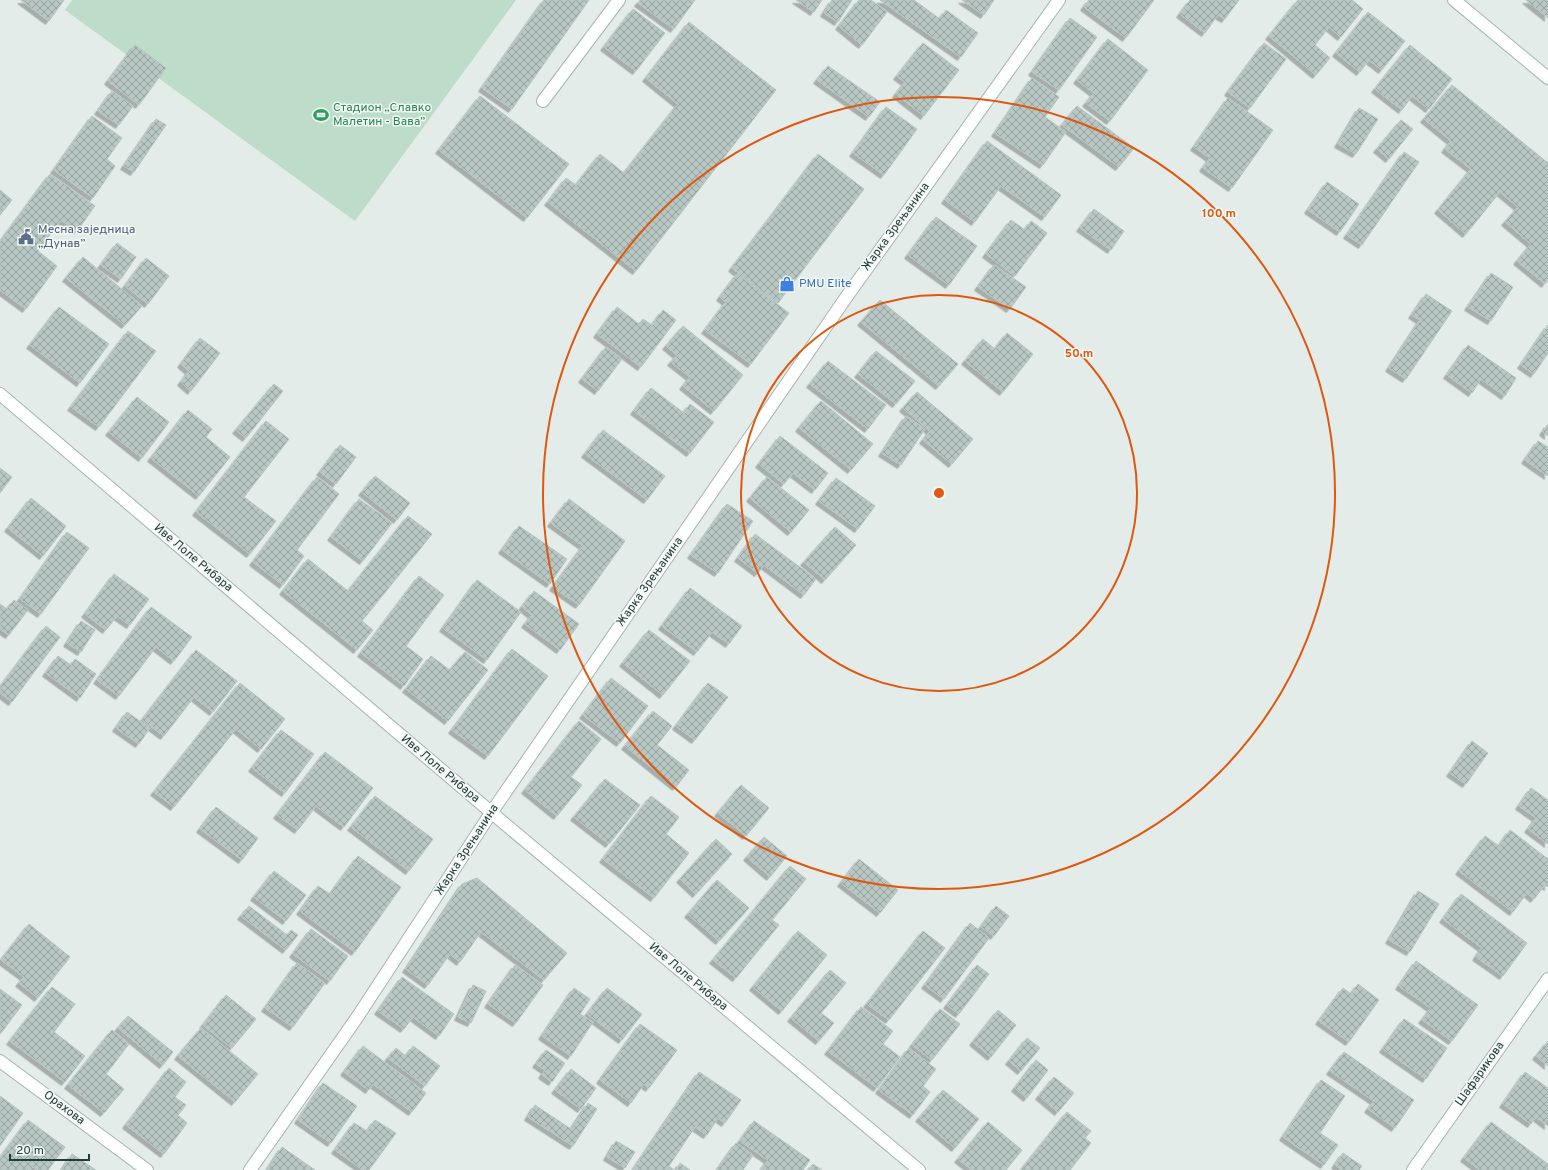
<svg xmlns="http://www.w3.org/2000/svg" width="1548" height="1170" viewBox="0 0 1548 1170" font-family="Overpass,sans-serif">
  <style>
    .grass { fill: #bddcc9 }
    .building { fill: url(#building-cross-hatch); stroke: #b6c5c1; filter: url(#shadow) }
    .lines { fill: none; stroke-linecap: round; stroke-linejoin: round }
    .lane-casing { stroke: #a6b4b1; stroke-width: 14 }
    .street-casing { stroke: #a6b4b1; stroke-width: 14 }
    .secondary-casing { stroke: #a2b7b2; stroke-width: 14 }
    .lane { stroke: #fff; stroke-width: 12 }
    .street { stroke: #fff; stroke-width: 12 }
    .secondary { stroke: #fff; stroke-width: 12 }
    .ring { fill: none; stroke: #de580e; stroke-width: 2 }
    .labels { text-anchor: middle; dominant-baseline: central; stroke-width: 3; stroke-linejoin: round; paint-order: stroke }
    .leisure-label { font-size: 12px; fill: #27864d; stroke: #f3f9f7; text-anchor: start }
    .street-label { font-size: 12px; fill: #243c39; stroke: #f3f9f7 }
    .service-label { font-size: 12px; fill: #4e5e75; stroke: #f3f9f7; text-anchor: start }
    .shop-label { font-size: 12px; fill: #366cbe; stroke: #f3f9f7; text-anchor: start }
    .centre { fill: #de580e; stroke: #f3f9f7; stroke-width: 2 }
    .ring-label { font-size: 12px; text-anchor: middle; font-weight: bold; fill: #de580e; stroke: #f3f9f7; stroke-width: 3; stroke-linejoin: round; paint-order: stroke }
  </style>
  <defs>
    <pattern id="building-cross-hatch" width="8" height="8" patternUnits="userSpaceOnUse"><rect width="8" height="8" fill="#b8c7c3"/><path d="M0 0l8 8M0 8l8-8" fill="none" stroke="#95a39f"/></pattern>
    <filter id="shadow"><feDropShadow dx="-3.5" dy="3.5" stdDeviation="0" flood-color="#0004"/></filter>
  </defs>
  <rect width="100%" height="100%" fill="#e3ece9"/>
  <!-- grass -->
  <path class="grass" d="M72,0H516L355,221L65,10Z"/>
  <!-- building -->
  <path class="building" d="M21,0H64L49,21Z
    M544,0H589L512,109L482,88Z
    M640,0H695L674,29L638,3Z
    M796,0H822L814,12Z
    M832,0H852L838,22L824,13Z
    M859,0H871L887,12L862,45L839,26Z
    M880,0H914L940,19L946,10L978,33L961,57Z
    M962,0H994L984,15Z
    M1089,0H1154L1126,38L1084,7Z
    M1190,0H1239L1225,19L1218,15L1205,33L1180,14Z
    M1298,0H1352L1363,9L1341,37L1329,27L1315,45L1330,58L1316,75L1269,36Z
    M1526,0H1548V18Z
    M633,9L665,33L636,71L604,47Z
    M1368,12L1405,41L1382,70L1369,60L1360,72L1336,53Z
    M1070,18L1097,37L1059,90L1032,72Z
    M689,22L776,90L636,271L548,202L566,178L576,185L600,154L624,173L678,104L646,78Z
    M1108,39L1148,70L1110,121L1086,103L1094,93L1077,80Z
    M923,43L959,70L924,116L896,94L905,82L897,76Z
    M1264,43L1286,59L1250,108L1228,92Z
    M135,45L166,68L139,105L108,81Z
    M1410,45L1452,79L1429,109L1412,96L1402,110L1375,89Z
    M828,66L880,102L869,117L817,80Z
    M1032,78L1059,97L1045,117L1066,132L1043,165L995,133Z
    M1452,85L1548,163V280L1545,284L1517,261L1531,244L1505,222L1518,207L1500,192L1466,234L1438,210L1471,169L1445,149L1451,141L1424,119Z
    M112,91L133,106L119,125L98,111Z
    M480,96L569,164L527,218L439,150Z
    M1228,98L1273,130L1232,188L1203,168L1210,158L1194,147Z
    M1077,106L1134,148L1119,167L1062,125Z
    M886,107L917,129L884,175L853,153Z
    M1359,108L1378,119L1356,154L1338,144Z
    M92,116L122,138L107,159L115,166L93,198L54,170Z
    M156,119L166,125L134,172L124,166Z
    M1401,120L1413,129L1389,159L1377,149Z
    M987,141L1061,195L1045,217L1001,186L975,222L945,200Z
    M1404,152L1419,162L1362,245L1347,235Z
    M818,154L864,189L778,303L732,268Z
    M50,174L95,206L77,231L61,220L38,251L57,266L26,309L0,290V242Z
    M1327,182L1359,204L1340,232L1308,210Z
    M0,190L12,200L0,215Z
    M1094,209L1124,231L1111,250L1080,228Z
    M936,217L977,246L949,285L908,255Z
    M1011,220L1025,230L1031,221L1047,233L1015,276L986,254Z
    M117,243L136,257L121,279L101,265Z
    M83,257L142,306L125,325L66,278Z
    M146,258L169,276L148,304L125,286Z
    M994,265L1026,287L1010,309L978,287Z
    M1491,273L1513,287L1491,321L1468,307Z
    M737,274L789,313L751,364L705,330L726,302L720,297Z
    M1426,294L1452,311L1406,379L1389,368L1420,320L1412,315Z
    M880,300L958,364L939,386L861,322Z
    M59,307L109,344L80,383L30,345Z
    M617,307L639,324L643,319L652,325L663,310L676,320L641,367L597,334Z
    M1548,325V353L1534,374L1521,365Z
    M683,326L743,375L714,411L683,386L690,377L671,362L677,355L666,346Z
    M128,331L156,351L99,427L71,407Z
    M1007,333L1033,354L1003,392L965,361L983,339L995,349Z
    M200,338L220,353L191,391L181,382L189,371L181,364Z
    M1468,345L1516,378L1505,396L1481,379L1472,393L1447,375Z
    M606,347L622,359L598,391L582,379Z
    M876,351L915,381L896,404L858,374Z
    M828,361L886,405L868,429L810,384Z
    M274,384L283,391L246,438L236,430Z
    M651,388L684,413L690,404L714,422L690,453L634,411Z
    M917,392L973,439L952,464L923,440L930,431L903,408Z
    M137,397L169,422L142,458L109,432Z
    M821,401L873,444L851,470L799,428Z
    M188,410L212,429L206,437L230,457L199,496L151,458Z
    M906,416L925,429L901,465L882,453Z
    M266,421L289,439L244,497L276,521L250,554L196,512Z
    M1548,424V436L1543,432Z
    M603,430L665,476L647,500L585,454Z
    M780,436L828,473L815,490L793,473L784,484L759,464Z
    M1538,441L1548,447V476L1525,460Z
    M340,445L356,457L336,484L320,472Z
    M0,468L12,477L0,493Z
    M375,476L410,503L397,520L362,492Z
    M317,477L339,494L297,550L304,556L283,585L253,562Z
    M767,477L809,510L791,532L750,498Z
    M836,478L875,506L858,529L819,501Z
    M31,498L66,526L43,556L8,528Z
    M359,499L392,523L363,561L331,537Z
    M569,499L625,541L579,605L553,587L583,546L551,523Z
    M727,504L753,521L718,573L691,555Z
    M408,516L432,534L362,621L373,630L357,650L283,591L308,559L348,591Z
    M519,526L567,559L550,584L502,550Z
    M835,527L856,545L825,580L804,562Z
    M67,532L89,548L41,614L20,599Z
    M755,534L816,579L804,595L764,565L758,573L738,558Z
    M114,574L149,599L130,625L117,616L106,630L85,614Z
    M419,576L444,595L406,646L423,659L404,686L361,653Z
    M477,580L521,612L487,660L443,628Z
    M690,588L742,626L729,644L712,632L697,652L662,626Z
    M534,591L579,624L560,650L525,624L532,615L522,607Z
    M14,600L28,610L9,635L0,629V604L7,609Z
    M151,607L192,637L174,661L156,647L119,696L97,680Z
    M81,621L95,630L81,652L67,643Z
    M46,626L60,637L12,702L0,693V687Z
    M649,630L690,661L663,695L623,663Z
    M512,649L548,676L488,756L452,730Z
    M196,650L237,681L213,712L194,697L164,736L142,720Z
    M465,652L488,670L448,721L406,689L431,656L450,670Z
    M58,656L71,665L75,659L96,674L80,698L46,673Z
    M611,678L648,706L620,743L583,715Z
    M240,683L285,719L261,749L236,729L174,807L154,792Z
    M708,683L728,697L695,740L676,726Z
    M653,711L672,726L657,745L689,770L676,787L625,746Z
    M127,712L150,728L139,744L116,728Z
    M579,721L601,739L571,777L582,785L557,816L525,790Z
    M281,730L314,754L285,793L252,768Z
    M1472,741L1488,753L1466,784L1450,773Z
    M325,752L373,788L344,827L316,806L298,830L277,815Z
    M605,779L640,805L609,844L574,817Z
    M741,785L769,808L746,836L718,813Z
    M1531,788L1548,800V844L1528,829L1536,818L1519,806Z
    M375,796L433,839L409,871L351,827Z
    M651,796L679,817L666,834L689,853L654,898L603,859Z
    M216,807L258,838L242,860L200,829Z
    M1510,830L1548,859V887L1545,885L1534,899L1527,893L1513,912L1459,871L1485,836L1499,846Z
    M764,837L787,856L770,877L747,857Z
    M716,839L732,854L696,894L680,879Z
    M358,856L401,887L355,952L300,911L318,886L330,894Z
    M859,859L898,890L880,913L841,883Z
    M790,866L806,879L772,920L779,925L736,978L713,960Z
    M274,871L306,895L286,921L254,897Z
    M477,878L567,953L544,980L481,932L460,962L450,954L428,985L406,969L462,884Z
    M717,880L749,908L719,941L688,914Z
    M1418,891L1439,904L1410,952L1389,940Z
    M1461,894L1527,943L1503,976L1476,957L1482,948L1443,919Z
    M249,906L287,935L291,930L298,935L286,950L241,916Z
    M996,906L1009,916L994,936L981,927Z
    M970,923L989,938L944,999L925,985Z
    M29,924L70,957L38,998L19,983L24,977L1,960Z
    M311,929L348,956L330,981L293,954Z
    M798,931L827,955L782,1011L753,987Z
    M923,931L945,948L889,1020L867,1004Z
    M1416,961L1478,1005L1452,1041L1422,1020L1431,1008L1399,986Z
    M297,963L325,983L293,1027L265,1008Z
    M515,965L543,985L516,1023L488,1004Z
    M977,965L989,974L959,1014L947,1005Z
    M830,970L846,983L821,1013L834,1023L819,1041L791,1018Z
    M402,977L454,1014L439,1036L413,1017L404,1029L378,1011Z
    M1358,984L1379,1000L1349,1042L1319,1021L1343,988L1351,994Z
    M473,985L486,991L471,1023L458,1017Z
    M52,987L75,1004L54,1032L85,1056L65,1082L10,1041Z
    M574,988L590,999L580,1014L593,1022L571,1056L542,1036Z
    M607,988L642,1014L622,1040L587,1014Z
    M0,989L22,1005L1,1033H0Z
    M226,995L256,1019L232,1048L203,1025Z
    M861,1007L893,1031L883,1044L900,1057L877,1088L828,1051Z
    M940,1009L960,1024L932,1060L912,1045Z
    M998,1010L1016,1025L991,1057L973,1042Z
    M128,1016L173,1052L163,1065L118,1028Z
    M1404,1019L1447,1048L1426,1079L1383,1049Z
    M640,1024L677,1050L649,1088L644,1084L631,1103L600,1080Z
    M201,1028L258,1074L235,1102L178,1056Z
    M112,1030L129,1044L106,1074L124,1089L104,1113L68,1085Z
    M1027,1038L1040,1048L1021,1071L1009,1061Z
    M1548,1041V1066L1536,1056Z
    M363,1046L426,1093L412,1112L373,1084L369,1090L344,1072Z
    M413,1046L440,1066L425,1086L388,1058L396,1048L406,1056Z
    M909,1048L936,1069L923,1086L930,1092L913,1115L879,1090Z
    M546,1050L565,1063L552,1082L542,1075L545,1070L536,1064Z
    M1344,1052L1414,1100L1395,1128L1368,1109L1374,1101L1330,1071Z
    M1036,1060L1048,1070L1027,1098L1015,1088Z
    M169,1068L186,1082L175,1097L186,1105L178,1115L187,1123L164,1154L126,1125Z
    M571,1069L596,1088L581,1109L555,1090Z
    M699,1072L741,1100L725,1123L718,1118L707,1135L695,1127L669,1166L674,1170H633Z
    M1525,1072L1548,1088V1126L1536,1117L1531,1124L1503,1104Z
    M1054,1077L1074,1093L1058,1112L1039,1096Z
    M1321,1080L1345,1096L1320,1133L1338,1145L1324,1165L1283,1137Z
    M323,1083L357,1106L331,1143L298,1120Z
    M943,1090L979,1119L955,1148L919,1118Z
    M0,1096L23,1113L0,1146Z
    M588,1103L597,1109L573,1146L528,1117L535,1105L571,1129Z
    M1067,1112L1091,1131L1085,1138L1091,1143L1070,1170H1021Z
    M28,1120L65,1147L48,1170H37L33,1167L30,1170H0V1158Z
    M375,1120L396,1133L369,1170H363L335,1150L354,1123L367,1131Z
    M754,1121L810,1160L803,1170H761L768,1160L740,1141Z
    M988,1122L1022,1150L1006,1170H972L958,1159Z
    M1491,1122L1548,1164V1170H1480L1464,1158Z
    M616,1141L635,1152L625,1168L607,1157Z
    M736,1143L753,1155L743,1170H717Z
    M282,1147L315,1170H267Z
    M1343,1153L1362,1166L1359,1170H1342L1335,1165Z
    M72,1154L96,1170H62Z
    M680,1163L690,1170H676Z
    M813,1164L822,1170H808Z"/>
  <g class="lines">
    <defs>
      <path id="lane" d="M543,101L619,0"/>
      <path id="street" d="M0,394L505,824L919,1170
        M0,1061L147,1170
        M250,1170L356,1019L491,813L845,299L1059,0
        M1413,1170L1548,979"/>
      <path id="secondary" d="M1454,0L1548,78"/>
    </defs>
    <!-- lane casing -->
    <use href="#lane" class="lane-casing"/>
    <!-- street casing -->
    <use href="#street" class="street-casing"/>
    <!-- secondary casing -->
    <use href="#secondary" class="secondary-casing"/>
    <!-- lane -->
    <use href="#lane" class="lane"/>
    <!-- street -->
    <use href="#street" class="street"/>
    <!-- secondary -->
    <use href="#secondary" class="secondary"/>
  </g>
  <!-- distance rings -->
  <g class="ring">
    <circle cx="939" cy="493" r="198"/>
    <circle cx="939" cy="493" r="396"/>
  </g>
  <!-- icons -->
  <defs>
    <symbol id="stadium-bare" viewBox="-9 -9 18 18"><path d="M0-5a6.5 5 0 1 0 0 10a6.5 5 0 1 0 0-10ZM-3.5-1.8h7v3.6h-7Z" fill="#2e9e5b" stroke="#f3f9f7" stroke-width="2.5" paint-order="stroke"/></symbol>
    <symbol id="civic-bare" viewBox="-9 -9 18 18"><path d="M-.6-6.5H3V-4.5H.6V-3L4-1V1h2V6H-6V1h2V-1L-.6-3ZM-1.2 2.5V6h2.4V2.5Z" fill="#5c6f8a" stroke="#f3f9f7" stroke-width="2.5" paint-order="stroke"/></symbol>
    <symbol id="shop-bare" viewBox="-9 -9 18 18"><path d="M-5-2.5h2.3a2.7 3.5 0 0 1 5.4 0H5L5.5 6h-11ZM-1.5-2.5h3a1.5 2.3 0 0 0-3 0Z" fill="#3f7fe0" stroke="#f3f9f7" stroke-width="2.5" paint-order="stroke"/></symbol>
  </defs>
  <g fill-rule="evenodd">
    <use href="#stadium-bare" x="310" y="104" width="22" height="22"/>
    <use href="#civic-bare" x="15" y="226" width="22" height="22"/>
    <use href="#shop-bare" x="776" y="273" width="22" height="22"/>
  </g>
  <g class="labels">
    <!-- leisure labels -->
    <g class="leisure-label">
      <text x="333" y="108">Стадион „Славко<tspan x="333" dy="14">Малетин - Вава”</tspan></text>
    </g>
    <!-- street labels -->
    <g class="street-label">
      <text transform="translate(896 227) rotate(-54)">Жарка Зрењанина</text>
      <text transform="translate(193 558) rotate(40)">Иве Лоле Рибара</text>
      <text transform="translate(650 582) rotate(-55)">Жарка Зрењанина</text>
      <text transform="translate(440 769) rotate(40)">Иве Лоле Рибара</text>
      <text transform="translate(467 850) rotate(-57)">Жарка Зрењанина</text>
      <text transform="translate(688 977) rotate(40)">Иве Лоле Рибара</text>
      <text transform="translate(1480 1074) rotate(-55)">Шафарикова</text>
      <text transform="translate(64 1108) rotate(37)">Орахова</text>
    </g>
    <!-- service labels -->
    <g class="service-label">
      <text x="38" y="230">Месна заједница<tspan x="38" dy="14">„Дунав”</tspan></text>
    </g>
    <!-- shop labels -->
    <g class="shop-label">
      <text x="799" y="284">PMU Elite</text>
    </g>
  </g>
  <circle cx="939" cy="493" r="6" class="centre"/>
  <g class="ring-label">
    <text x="1219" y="217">100 m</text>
    <text x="1079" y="357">50 m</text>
  </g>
  <!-- scale -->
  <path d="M10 1154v6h79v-6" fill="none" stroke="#243c39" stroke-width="2"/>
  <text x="16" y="1154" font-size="12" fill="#243c39" stroke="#f3f9f7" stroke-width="3" paint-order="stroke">20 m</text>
</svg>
